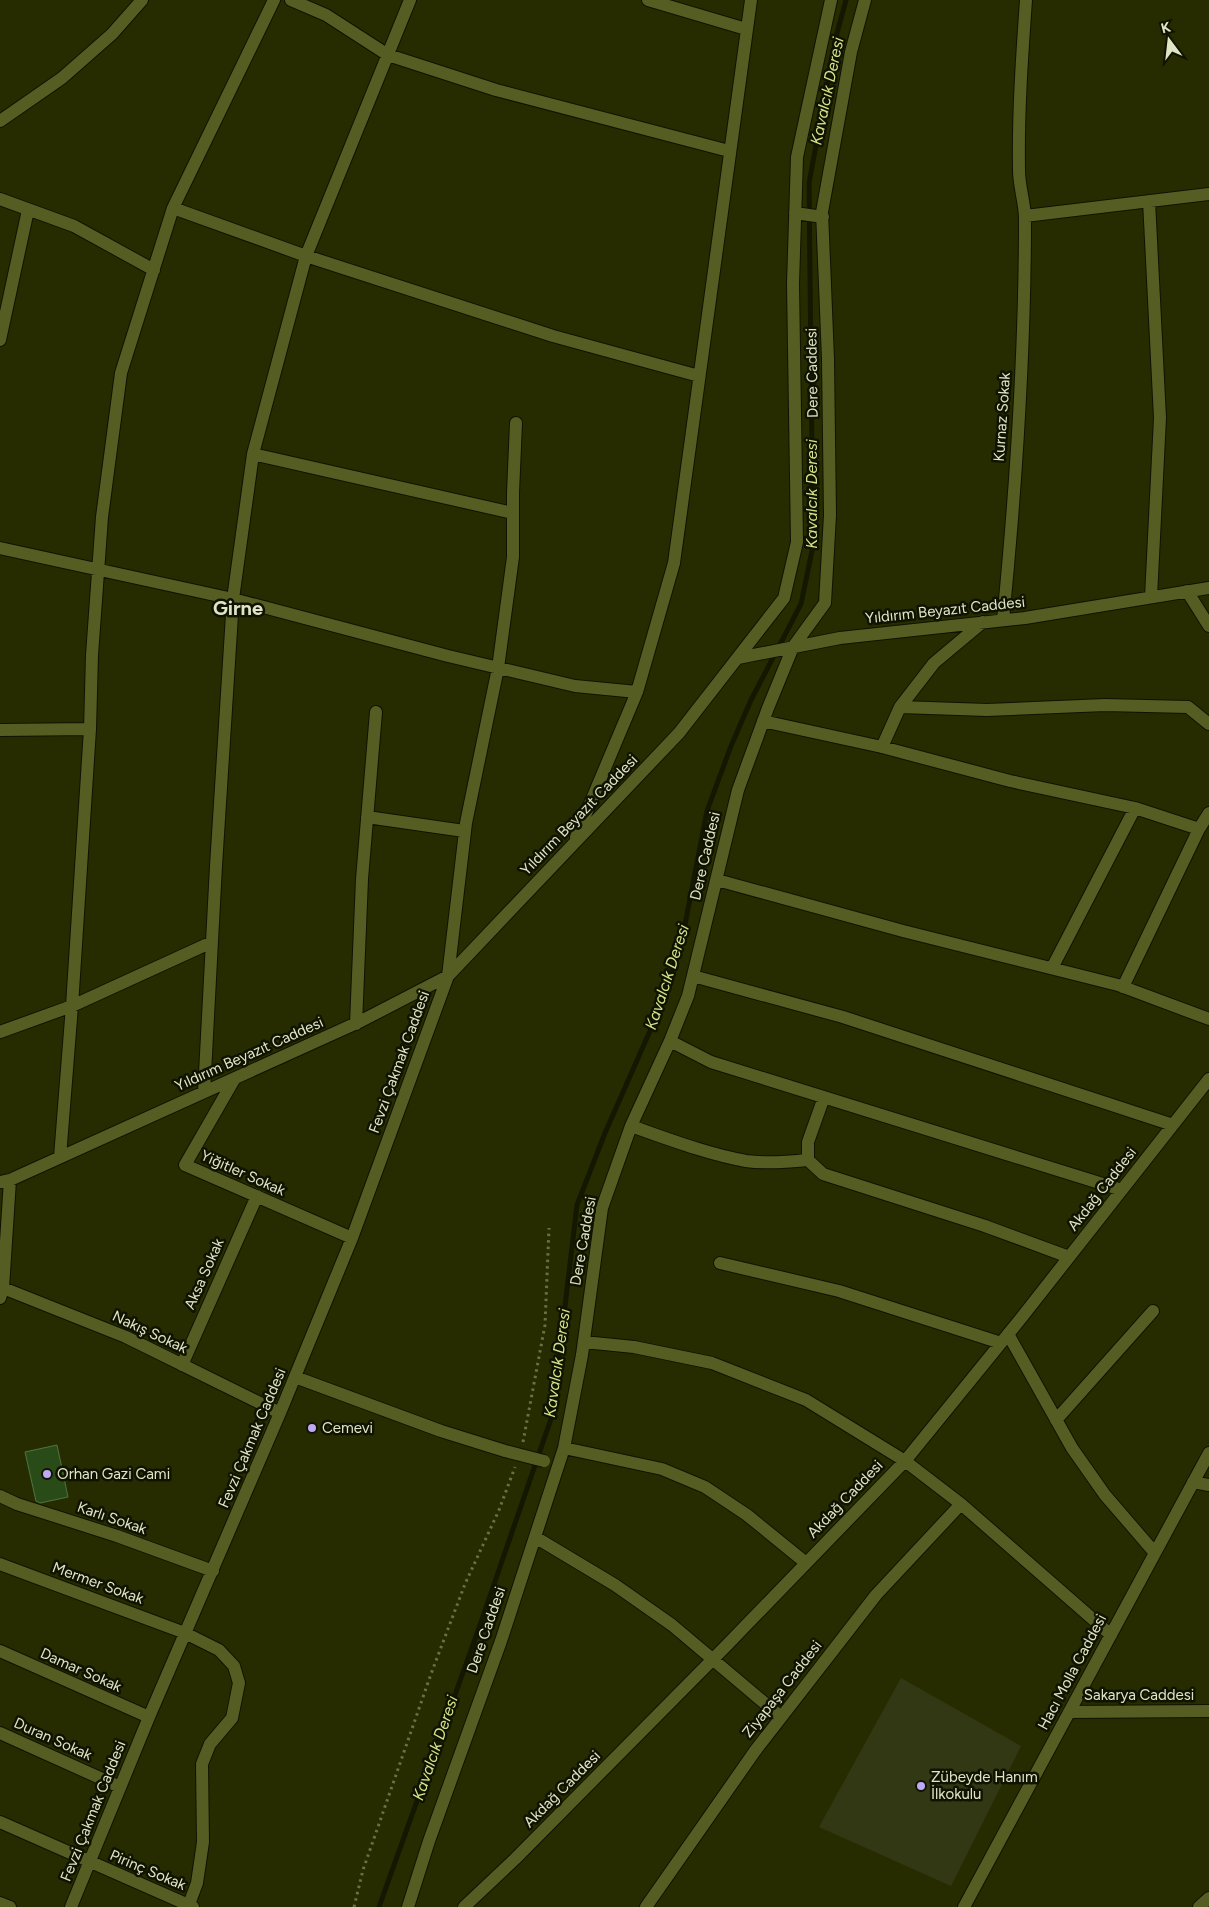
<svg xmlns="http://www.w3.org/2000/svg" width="1209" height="1907" viewBox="0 0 1209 1907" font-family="Figtree,sans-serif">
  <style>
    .built { fill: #333814 }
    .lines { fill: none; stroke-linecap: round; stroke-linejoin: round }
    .stream { stroke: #141800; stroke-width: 5 }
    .building { fill: #294b18; stroke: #527343 }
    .minor-casing { stroke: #101300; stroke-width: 14 }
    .path { stroke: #696f47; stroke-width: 3; stroke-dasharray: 2.5 4; stroke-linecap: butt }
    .minor { stroke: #555d23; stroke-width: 12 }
    .minor-bridge-casing { stroke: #101300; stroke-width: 14; stroke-linecap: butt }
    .minor-bridge { stroke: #555d23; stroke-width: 12 }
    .poi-dot { fill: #bea9f5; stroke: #101300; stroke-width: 2 }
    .labels { text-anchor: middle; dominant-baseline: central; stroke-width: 5; stroke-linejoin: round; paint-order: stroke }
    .street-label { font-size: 15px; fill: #dfe5c6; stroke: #101300 }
    .poi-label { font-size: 15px; fill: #dfe5c6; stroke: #101300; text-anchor: start }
    .water-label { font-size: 16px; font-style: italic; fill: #d5e488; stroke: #101300 }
    .district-label { font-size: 20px; font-weight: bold; fill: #dfe5c6; stroke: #101300 }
  </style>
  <rect width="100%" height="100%" fill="#272c00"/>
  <!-- built -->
  <path class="built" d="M901,1678L1021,1746L951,1886L819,1827Z"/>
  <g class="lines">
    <!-- stream -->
    <path class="stream" d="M379,1907L480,1625L552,1416L577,1205L605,1133L657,1015L682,940L707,811L731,746L751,700L801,604L813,546L809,183L837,33L846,0"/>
  </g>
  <!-- building -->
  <path class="building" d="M57,1445L68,1497L40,1503L36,1501L25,1452Z"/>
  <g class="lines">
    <defs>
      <path id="minor" d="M291,0L326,15L388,55L496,90L729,151
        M648,0L746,29
        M0,121L62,78L112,34L142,0
        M0,199L74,226L154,270
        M1149,201L1160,418L1151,597
        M173,208L306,256L553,336L699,376
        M795,213L823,217
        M1025,216L1209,194
        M0,340L28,210
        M253,454L513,513
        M0,548L233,599L448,656L575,686L637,692
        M1187,591L1209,626
        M1003,620C1016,487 1025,353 1025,219C1025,203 1019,187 1019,170C1018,113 1022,57 1026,0
        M738,658L840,638L1025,618L1209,588
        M900,707L987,710L1105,705L1188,707L1209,724
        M763,721L882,747L1010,781L1135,808L1199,829
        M0,730L90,729
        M882,747L900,707L934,663L983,622
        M367,817L464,831
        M576,837L637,692L674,563L751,0
        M717,880L903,931L1118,985L1209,1019
        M1052,968L1135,808
        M693,976L843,1017L1173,1125
        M1123,987L1199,829L1209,813
        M356,1024L362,879L376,712
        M0,1032L72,1006L212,942
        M670,1041L711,1062L1122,1190
        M235,1078L185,1165L352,1238
        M204,1092L216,866L233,599L253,454L306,256L410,0
        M824,1097L808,1142V1160L823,1174L985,1226L1069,1257
        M631,1126C668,1139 707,1154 746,1161C766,1164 788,1162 808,1160
        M60,1157L72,1006L90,729L92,655L102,517L121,373L173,208L274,0
        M0,1182L10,1180L361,1021L448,976L679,733L784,598L797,542L793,284L797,157L831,0
        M720,1263L839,1291L1001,1343
        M3,1288L126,1337L280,1413
        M0,1298L3,1288L10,1180
        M1008,1334L1072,1448L1105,1495L1155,1553
        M584,1342L634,1347L712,1363L806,1400L905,1461L961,1504L1111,1635
        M182,1365L257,1196
        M295,1377L441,1431L505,1451
        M1056,1420L1153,1311
        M564,1448L662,1469L705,1487L747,1515L806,1563
        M1193,1482L1209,1485
        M0,1496L17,1504L117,1536L213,1571
        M535,1537L615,1585L672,1625L781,1717
        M0,1564L185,1633L219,1650L234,1666L239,1683L232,1718L210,1744L202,1764L203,1842L197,1883L188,1907
        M0,1651L149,1717
        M1069,1712L1209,1711
        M0,1733L120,1787
        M0,1822L193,1907
        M0,1903L10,1907
        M71,1907L149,1717L280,1413L352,1238L448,976L466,823L498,668L513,557V493L516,423
        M408,1907L429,1841L501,1641L564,1448L582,1355L602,1208L631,1126L670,1041L688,996L738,790L768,708L793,647L825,603L830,515L828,359L822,212L851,52L865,0
        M464,1907L515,1859L726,1646L905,1461L1022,1317L1209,1079
        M646,1907L755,1751L876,1595L961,1504
        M964,1907L1209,1453
        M1199,1907L1209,1898"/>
    </defs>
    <!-- minor casing -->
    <use href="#minor" class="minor-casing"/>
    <!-- path -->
    <path class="path" d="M523,1442L545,1325L549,1228
      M354,1907L363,1870L431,1674L465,1584L499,1510L515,1467"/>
    <!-- minor -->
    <use href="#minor" class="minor"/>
    <defs>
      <path id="minor-bridge" d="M505,1451L544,1461"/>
    </defs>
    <!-- minor-bridge casing -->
    <use href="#minor-bridge" class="minor-bridge-casing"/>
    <!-- minor-bridge -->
    <use href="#minor-bridge" class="minor-bridge"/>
  </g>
  <!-- markers -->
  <g class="poi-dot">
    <circle cx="312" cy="1428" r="5"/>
    <circle cx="47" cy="1474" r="5"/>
    <circle cx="921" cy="1786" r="5"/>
  </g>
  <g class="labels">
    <!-- street labels -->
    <g class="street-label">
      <text transform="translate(812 373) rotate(-91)">Dere Caddesi</text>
      <text transform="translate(1002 417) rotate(-86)">Kurnaz Sokak</text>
      <text transform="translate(945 610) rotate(-6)">Yıldırım Beyazıt Caddesi</text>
      <text transform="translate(579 815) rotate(-46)">Yıldırım Beyazıt Caddesi</text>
      <text transform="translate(705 856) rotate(-77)">Dere Caddesi</text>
      <text transform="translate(249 1054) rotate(-24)">Yıldırım Beyazıt Caddesi</text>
      <text transform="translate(399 1062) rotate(-70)">Fevzi Çakmak Caddesi</text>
      <text transform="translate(243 1173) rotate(24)">Yiğitler Sokak</text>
      <text transform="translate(1102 1189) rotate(-52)">Akdağ Caddesi</text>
      <text transform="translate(583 1241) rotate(-80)">Dere Caddesi</text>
      <text transform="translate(204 1274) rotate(-66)">Aksa Sokak</text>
      <text transform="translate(150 1332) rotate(25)">Nakış Sokak</text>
      <text transform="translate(252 1438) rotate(-67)">Fevzi Çakmak Caddesi</text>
      <text transform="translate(845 1499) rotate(-46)">Akdağ Caddesi</text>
      <text transform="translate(112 1518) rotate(19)">Karlı Sokak</text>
      <text transform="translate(98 1583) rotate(20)">Mermer Sokak</text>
      <text transform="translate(486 1630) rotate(-71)">Dere Caddesi</text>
      <text transform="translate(81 1670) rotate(24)">Damar Sokak</text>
      <text transform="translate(1072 1672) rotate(-62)">Hacı Molla Caddesi</text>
      <text transform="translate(782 1689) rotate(-52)">Ziyapaşa Caddesi</text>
      <text x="1139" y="1695">Sakarya Caddesi</text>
      <text transform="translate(53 1739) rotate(24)">Duran Sokak</text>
      <text transform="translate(562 1789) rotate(-45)">Akdağ Caddesi</text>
      <text transform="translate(93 1811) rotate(-68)">Fevzi Çakmak Caddesi</text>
      <text transform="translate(148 1870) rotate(23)">Pirinç Sokak</text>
    </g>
    <!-- poi labels -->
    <g class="poi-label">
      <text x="322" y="1428">Cemevi</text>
      <text x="57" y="1474">Orhan Gazi Cami</text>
      <text x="931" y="1777">Zübeyde Hanım<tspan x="931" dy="17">İlkokulu</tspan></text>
    </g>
    <!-- water labels -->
    <g class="water-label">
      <text transform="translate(827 91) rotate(-78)">Kavalcık Deresi</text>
      <text transform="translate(811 494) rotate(-90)">Kavalcık Deresi</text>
      <text transform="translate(667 977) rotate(-72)">Kavalcık Deresi</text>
      <text transform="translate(557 1363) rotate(-82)">Kavalcık Deresi</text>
      <text transform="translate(435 1748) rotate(-71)">Kavalcık Deresi</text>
    </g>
    <!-- district labels -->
    <g class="district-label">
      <text x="238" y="608">Girne</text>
    </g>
  </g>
  <!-- north arrow -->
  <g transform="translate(1169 40) rotate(345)" stroke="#101300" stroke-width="4" paint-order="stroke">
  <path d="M0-4L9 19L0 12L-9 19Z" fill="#dfe5c6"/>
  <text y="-8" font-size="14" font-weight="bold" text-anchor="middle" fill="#dfe5c6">K</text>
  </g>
</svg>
